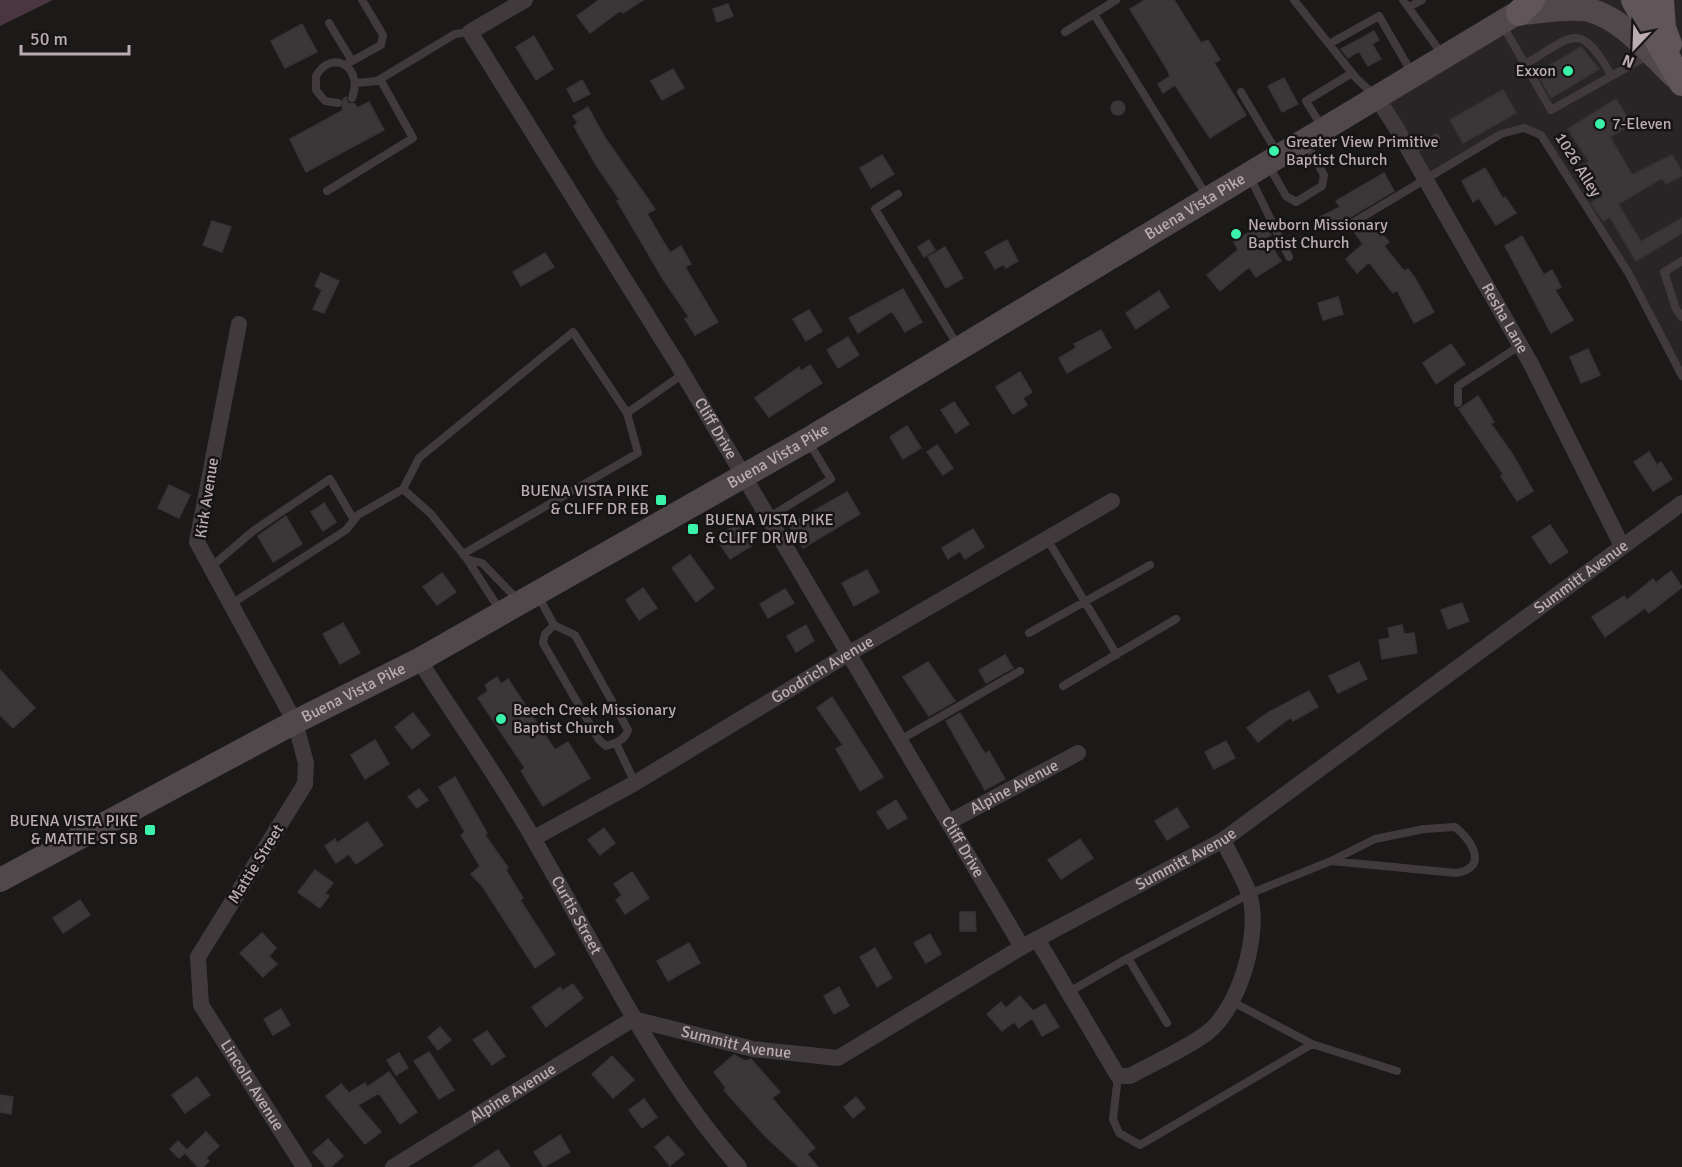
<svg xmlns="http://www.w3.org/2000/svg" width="1682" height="1167" viewBox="0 0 1682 1167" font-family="Signika,sans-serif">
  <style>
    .built { fill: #292526 }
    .water { fill: #493641 }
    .building { fill: #3b3638; stroke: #383334; stroke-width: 1.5 }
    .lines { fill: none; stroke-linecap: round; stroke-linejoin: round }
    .service { stroke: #413a3c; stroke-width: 8 }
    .minor { stroke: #413a3c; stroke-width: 16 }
    .secondary { stroke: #51484b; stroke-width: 24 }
    .primary { stroke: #605659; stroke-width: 26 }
    .poi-dot { fill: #3bf2aa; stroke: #171414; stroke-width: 2 }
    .labels { text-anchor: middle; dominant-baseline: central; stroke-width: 5; stroke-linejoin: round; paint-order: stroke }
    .poi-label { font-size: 16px; fill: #bbacb1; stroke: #171414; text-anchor: start }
    .street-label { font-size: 16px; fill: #bbacb1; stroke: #171414 }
  </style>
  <rect width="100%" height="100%" fill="#1c1919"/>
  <!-- built -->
  <path class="built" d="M1539,0H1682V376L1629,274L1541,135L1524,128L1501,134L1425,179L1376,97Z"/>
  <!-- water -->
  <path class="water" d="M0,0H53L0,26Z"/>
  <!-- building -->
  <path class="building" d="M599,0H643L623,13L621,10L590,33L577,16Z
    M1145,0H1174L1201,43L1208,40L1220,60L1214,63L1246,115L1210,138L1175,85L1163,93L1158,84L1170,76L1167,69L1130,9Z
    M728,4L733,16L717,22L713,9Z
    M302,24L317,52L285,68L271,41Z
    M1374,31L1379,40L1372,44L1381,59L1368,66L1359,51L1348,58L1341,49Z
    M534,36L553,69L536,80L516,47Z
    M1581,47L1599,69L1551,98L1537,73Z
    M673,69L684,88L662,100L651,81Z
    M1284,78L1298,104L1282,112L1268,86Z
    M582,80L590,94L574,102L567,89Z
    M1503,90L1516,113L1463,143L1450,120Z
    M346,97L348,103L355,104L357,108L369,102L384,130L306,172L290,139L342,111L343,99Z
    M1616,99L1631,124L1610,137L1632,175L1672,155L1681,170V176L1666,184L1662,178L1618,204L1641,242L1682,218V233L1636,261L1610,217L1603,221L1591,203L1602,197L1583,165L1589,162L1568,129Z
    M1111 108a7 7 0 1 1 14 0a7 7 0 1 1-14 0Z
    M588,107L605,138L655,209L647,214L670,253L681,246L691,264L685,267L718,322L695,335L685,319L689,317L663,279L617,201L620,200L596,165L574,126L578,123L573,116Z
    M882,155L894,174L871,188L860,168Z
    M1485,168L1503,199L1505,197L1516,213L1496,225L1479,198L1473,202L1462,181Z
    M1384,173L1394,191L1347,219L1323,229L1318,218L1340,207L1336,201Z
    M1370,220L1389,242L1384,246L1404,271L1408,269L1415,278L1434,312L1414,323L1397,290L1393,293L1369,262L1357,273L1346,259L1363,244L1353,230Z
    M212,221L231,227L222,252L203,245Z
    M1265,222L1271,235L1266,238L1281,261L1256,277L1249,267L1220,291L1207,275L1238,250L1234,242Z
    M1522,236L1544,275L1552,270L1561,287L1555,290L1573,320L1551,333L1505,246Z
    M929,240L935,250L924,257L918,247Z
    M1007,240L1018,261L1006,268L1004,264L995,269L985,252Z
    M945,247L963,278L946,288L928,257Z
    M545,253L554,267L521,286L513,272Z
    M321,273L339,281L324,313L313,309L322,290L315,286Z
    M903,289L922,322L905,332L892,311L858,333L849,318Z
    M1159,291L1169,307L1136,329L1126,313Z
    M1338,297L1343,314L1323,320L1318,303Z
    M809,310L822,331L806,341L793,319Z
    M1101,330L1111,348L1067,373L1059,358L1076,348L1074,344Z
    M848,337L859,355L838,368L827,350Z
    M1451,344L1465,364L1436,384L1423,363Z
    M1588,349L1600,375L1581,383L1570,357Z
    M810,365L822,383L769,417L755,398L799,367L801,371Z
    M1020,372L1032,392L1023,398L1027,405L1013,414L996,387Z
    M1478,396L1494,422L1491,424L1513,455L1533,491L1517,501L1501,476L1503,474L1459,409Z
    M954,402L969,424L956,433L941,410Z
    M907,426L921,448L903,459L890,437Z
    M937,445L953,468L943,475L927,452Z
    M1649,452L1657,465L1661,462L1672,479L1653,491L1634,462Z
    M169,485L190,495L179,518L158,508Z
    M847,492L860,514L803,548L789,525Z
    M324,503L336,522L323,531L311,512Z
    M286,516L302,544L273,562L258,536Z
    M737,524L751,546L730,559L716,538Z
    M1550,525L1568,552L1550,564L1532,537Z
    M973,529L984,547L965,559L960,551L948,559L942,548Z
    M690,555L714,588L696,602L672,568Z
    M867,570L879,592L854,606L842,583Z
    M1671,571L1682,587L1649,613L1645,608L1605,637L1592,617L1624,596L1627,600L1653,579L1656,583Z
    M442,573L456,592L437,605L423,587Z
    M643,588L657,608L639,620L626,600Z
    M785,589L794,603L768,618L760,604Z
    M1462,603L1469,621L1448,629L1441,610Z
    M343,623L360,653L340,664L323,634Z
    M806,625L814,641L796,652L787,636Z
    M1402,625L1404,634L1414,633L1417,653L1382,659L1379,640L1390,638L1388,628Z
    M1005,655L1013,668L986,683L979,670Z
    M928,662L955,701L929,716L903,677Z
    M1359,662L1367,679L1338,693L1329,676Z
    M0,670L35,708L13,728L0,715Z
    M497,677L501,684L508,679L555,750L568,742L590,778L543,806L521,771L525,768L478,698L488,691L485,685Z
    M1309,691L1318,707L1293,721L1291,717L1258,742L1247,728L1269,712Z
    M832,697L883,777L860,791L836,749L843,745L817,708Z
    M413,713L430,735L412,749L395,727Z
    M960,713L985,754L989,751L1005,779L985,790L946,721Z
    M375,740L389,764L365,779L351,755Z
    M1226,741L1235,758L1214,769L1205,752Z
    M455,777L487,833L485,835L508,868L506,870L523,898L520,900L555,954L535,968L483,887L471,874L480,866L461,835L465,832L439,787Z
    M419,789L428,800L417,808L408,797Z
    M896,800L907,818L888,829L877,812Z
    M1177,808L1189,827L1167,840L1155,821Z
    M367,822L383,845L356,864L349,854L336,863L325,846L335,839L337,843Z
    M604,828L615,843L600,855L588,840Z
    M1080,839L1093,858L1061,879L1048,860Z
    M315,870L333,883L325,893L329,896L320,908L298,892Z
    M632,872L649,898L625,914L616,900L622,895L614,884Z
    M80,900L90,915L63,933L53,918Z
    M960,912H975L976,931H960Z
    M262,933L276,948L269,956L277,964L263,977L240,953Z
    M930,934L941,954L926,963L914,943Z
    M689,943L700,963L668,981L657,961Z
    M875,948L892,978L877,987L860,957Z
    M573,984L583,998L546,1027L532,1007L560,987L562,991Z
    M839,987L849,1006L834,1014L824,996Z
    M1020,996L1033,1011L1045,1004L1059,1027L1042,1036L1032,1018L1019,1028L1014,1022L1002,1031L987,1014L1001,1002L1006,1008Z
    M281,1009L290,1025L273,1035L264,1019Z
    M440,1027L451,1040L438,1050L428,1037Z
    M487,1031L505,1056L492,1065L473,1040Z
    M429,1052L454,1090L439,1099L414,1061Z
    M399,1053L408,1068L396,1075L387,1060Z
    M734,1055L745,1061L751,1059L780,1092L772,1098L815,1148L807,1154L818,1167H799L766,1137L724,1090L726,1088L714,1072Z
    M612,1056L634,1080L613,1098L592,1074Z
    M389,1072L417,1112L400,1124L379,1093L358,1105L381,1132L365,1144L326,1096L341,1084L349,1093L365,1083L367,1087Z
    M197,1077L210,1095L185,1113L172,1095Z
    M0,1095L13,1097L11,1114L0,1112Z
    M856,1097L865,1108L853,1118L844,1107Z
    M644,1099L657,1117L642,1128L629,1110Z
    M206,1132L219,1146L206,1158L209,1161L203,1167H198L185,1153L179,1158L170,1149L178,1141L187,1150Z
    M560,1135L570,1152L544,1167L534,1152Z
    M668,1136L684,1154L670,1166L655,1147Z
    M328,1139L343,1156L331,1167H326L313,1152Z
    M498,1150L510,1167H473Z"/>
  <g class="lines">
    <!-- service -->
    <path class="service" d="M1294,0L1356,78L1375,96
      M1403,0L1442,54
      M1409,7L1422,0
      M1094,14L1207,196
      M329,23L352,61
      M1502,24L1551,110L1649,55
      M1065,32L1116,0
      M1329,44L1379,16L1413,75
      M345,65L381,45L383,35L362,0
      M1524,65C1572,37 1579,18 1611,75
      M356,83L377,81L455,34L470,32
      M1241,92L1278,154
      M338,103L325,101L316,90V76C332,48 364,67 352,98
      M1322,127L1306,101L1352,73
      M1410,152L1436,138
      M1269,166L1286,196L1296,202L1322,186L1324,175L1306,143
      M1249,175L1289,257
      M327,191L413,138L380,79
      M898,194L875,209L958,346
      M1344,228L1501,134L1524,128L1541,135L1629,274L1682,376
      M1682,261L1664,272L1676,309L1682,317
      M1458,403V386L1521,345
      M627,413L683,374
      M403,489L419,458L573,332L627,413L638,453L463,554
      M768,518L831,479L808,441
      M1047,539L1117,655
      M211,567L253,531L330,479L354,520
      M537,594L554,625L575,635L628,730C625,740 616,743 606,746L599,740L543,643L545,634L554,625
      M231,604L346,530L358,515L403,489L431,514L467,559
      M501,612L467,559L482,563L518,600
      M1029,633L1150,565
      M1063,686L1176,619
      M900,740L1020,671
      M616,743L635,783
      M1128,958L1167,1023
      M1069,992L1128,958L1249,894L1331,861L1456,873C1490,868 1471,839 1455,827L1424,829L1375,839L1331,861
      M1233,1002L1312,1044L1397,1071
      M1118,1076L1113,1119L1119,1133L1140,1145L1312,1044"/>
    <!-- minor -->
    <g class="minor">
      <path id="s1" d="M525,0L470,32L678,365L1022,947"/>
      <path id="s2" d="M1376,97L1394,124L1531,364L1622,546"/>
      <path id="s3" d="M239,324L197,542L295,722L306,763L305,784L198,957L201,1005L304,1167"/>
      <path id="s4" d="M419,660C457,720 499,778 534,840C599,951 653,1070 739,1167"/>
      <path id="s5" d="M949,822L1078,753"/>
      <path id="s6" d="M534,838L635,783L848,654L1112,501"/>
      <path d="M1037,939L1118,1076H1130C1155,1062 1184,1050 1207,1033C1239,1009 1262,932 1249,894C1243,876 1231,858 1223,840"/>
      <path id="s7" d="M393,1167L633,1019L753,1049L838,1058L1022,947L1223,840L1682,503"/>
    </g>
    <!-- secondary -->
    <g class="secondary">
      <path d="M1519,13C1538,12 1570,6 1589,10C1622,18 1649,52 1673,75"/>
      <path id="s8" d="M0,880L295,722L419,660L807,440L1537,1"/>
    </g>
    <!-- primary -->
    <path class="primary" d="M1634,0L1682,83
      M1661,0L1663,28L1669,44
      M1519,13L1532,0"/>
  </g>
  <!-- markers -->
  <g class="poi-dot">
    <circle cx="1568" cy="71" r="6"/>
    <circle cx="1600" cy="124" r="6"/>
    <circle cx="1274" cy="151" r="6"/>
    <circle cx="1236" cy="234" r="6"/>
    <rect x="655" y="494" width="12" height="12" rx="3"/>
    <rect x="687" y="523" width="12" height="12" rx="3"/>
    <circle cx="501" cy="719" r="6"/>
    <rect x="144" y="824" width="12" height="12" rx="3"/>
  </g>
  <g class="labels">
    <!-- poi labels -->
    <g class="poi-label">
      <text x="1556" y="71" text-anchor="end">Exxon</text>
      <text x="1612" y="124">7-Eleven</text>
      <text x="1286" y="142">Greater View Primitive<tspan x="1286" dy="18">Baptist Church</tspan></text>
      <text x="1248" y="225">Newborn Missionary<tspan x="1248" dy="18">Baptist Church</tspan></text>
      <text x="649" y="491" text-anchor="end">BUENA VISTA PIKE<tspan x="649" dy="18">&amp; CLIFF DR EB</tspan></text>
      <text x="705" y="520">BUENA VISTA PIKE<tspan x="705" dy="18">&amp; CLIFF DR WB</tspan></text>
      <text x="513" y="710">Beech Creek Missionary<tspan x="513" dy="18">Baptist Church</tspan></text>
      <text x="138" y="821" text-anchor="end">BUENA VISTA PIKE<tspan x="138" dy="18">&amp; MATTIE ST SB</tspan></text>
    </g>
    <!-- street labels -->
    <g class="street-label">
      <text transform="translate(1578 165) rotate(58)">1026 Alley</text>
      <text stroke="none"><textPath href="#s8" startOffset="1372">Buena Vista Pike</textPath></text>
      <text stroke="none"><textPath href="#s2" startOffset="256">Resha Lane</textPath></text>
      <text stroke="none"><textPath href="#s1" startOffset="530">Cliff Drive</textPath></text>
      <text stroke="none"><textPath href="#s8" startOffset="886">Buena Vista Pike</textPath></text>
      <text transform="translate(207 498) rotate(-81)">Kirk Avenue</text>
      <text stroke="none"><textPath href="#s7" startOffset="1378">Summitt Avenue</textPath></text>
      <text stroke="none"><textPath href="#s6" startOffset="334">Goodrich Avenue</textPath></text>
      <text stroke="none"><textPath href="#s8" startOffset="400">Buena Vista Pike</textPath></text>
      <text stroke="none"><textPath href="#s5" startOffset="74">Alpine Avenue</textPath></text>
      <text stroke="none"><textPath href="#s1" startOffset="1016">Cliff Drive</textPath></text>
      <text stroke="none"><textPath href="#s7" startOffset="892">Summitt Avenue</textPath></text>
      <text transform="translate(256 864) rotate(-58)">Mattie Street</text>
      <text stroke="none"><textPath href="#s4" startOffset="300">Curtis Street</textPath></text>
      <text stroke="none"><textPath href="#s7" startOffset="388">Summitt Avenue</textPath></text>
      <text stroke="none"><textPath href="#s3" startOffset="837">Lincoln Avenue</textPath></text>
      <text stroke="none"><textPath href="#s7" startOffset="141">Alpine Avenue</textPath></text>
    </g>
  </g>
  <!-- north arrow -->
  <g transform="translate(1634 48) rotate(203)" stroke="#171414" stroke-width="4.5" paint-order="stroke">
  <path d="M0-4.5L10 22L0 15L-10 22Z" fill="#bbacb1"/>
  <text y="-9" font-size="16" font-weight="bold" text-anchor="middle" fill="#bbacb1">N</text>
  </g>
  <!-- scale -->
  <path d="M21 45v9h108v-9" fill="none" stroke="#bbacb1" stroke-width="3"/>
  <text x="30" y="45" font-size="18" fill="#bbacb1" stroke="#171414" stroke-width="4.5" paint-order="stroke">50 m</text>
</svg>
